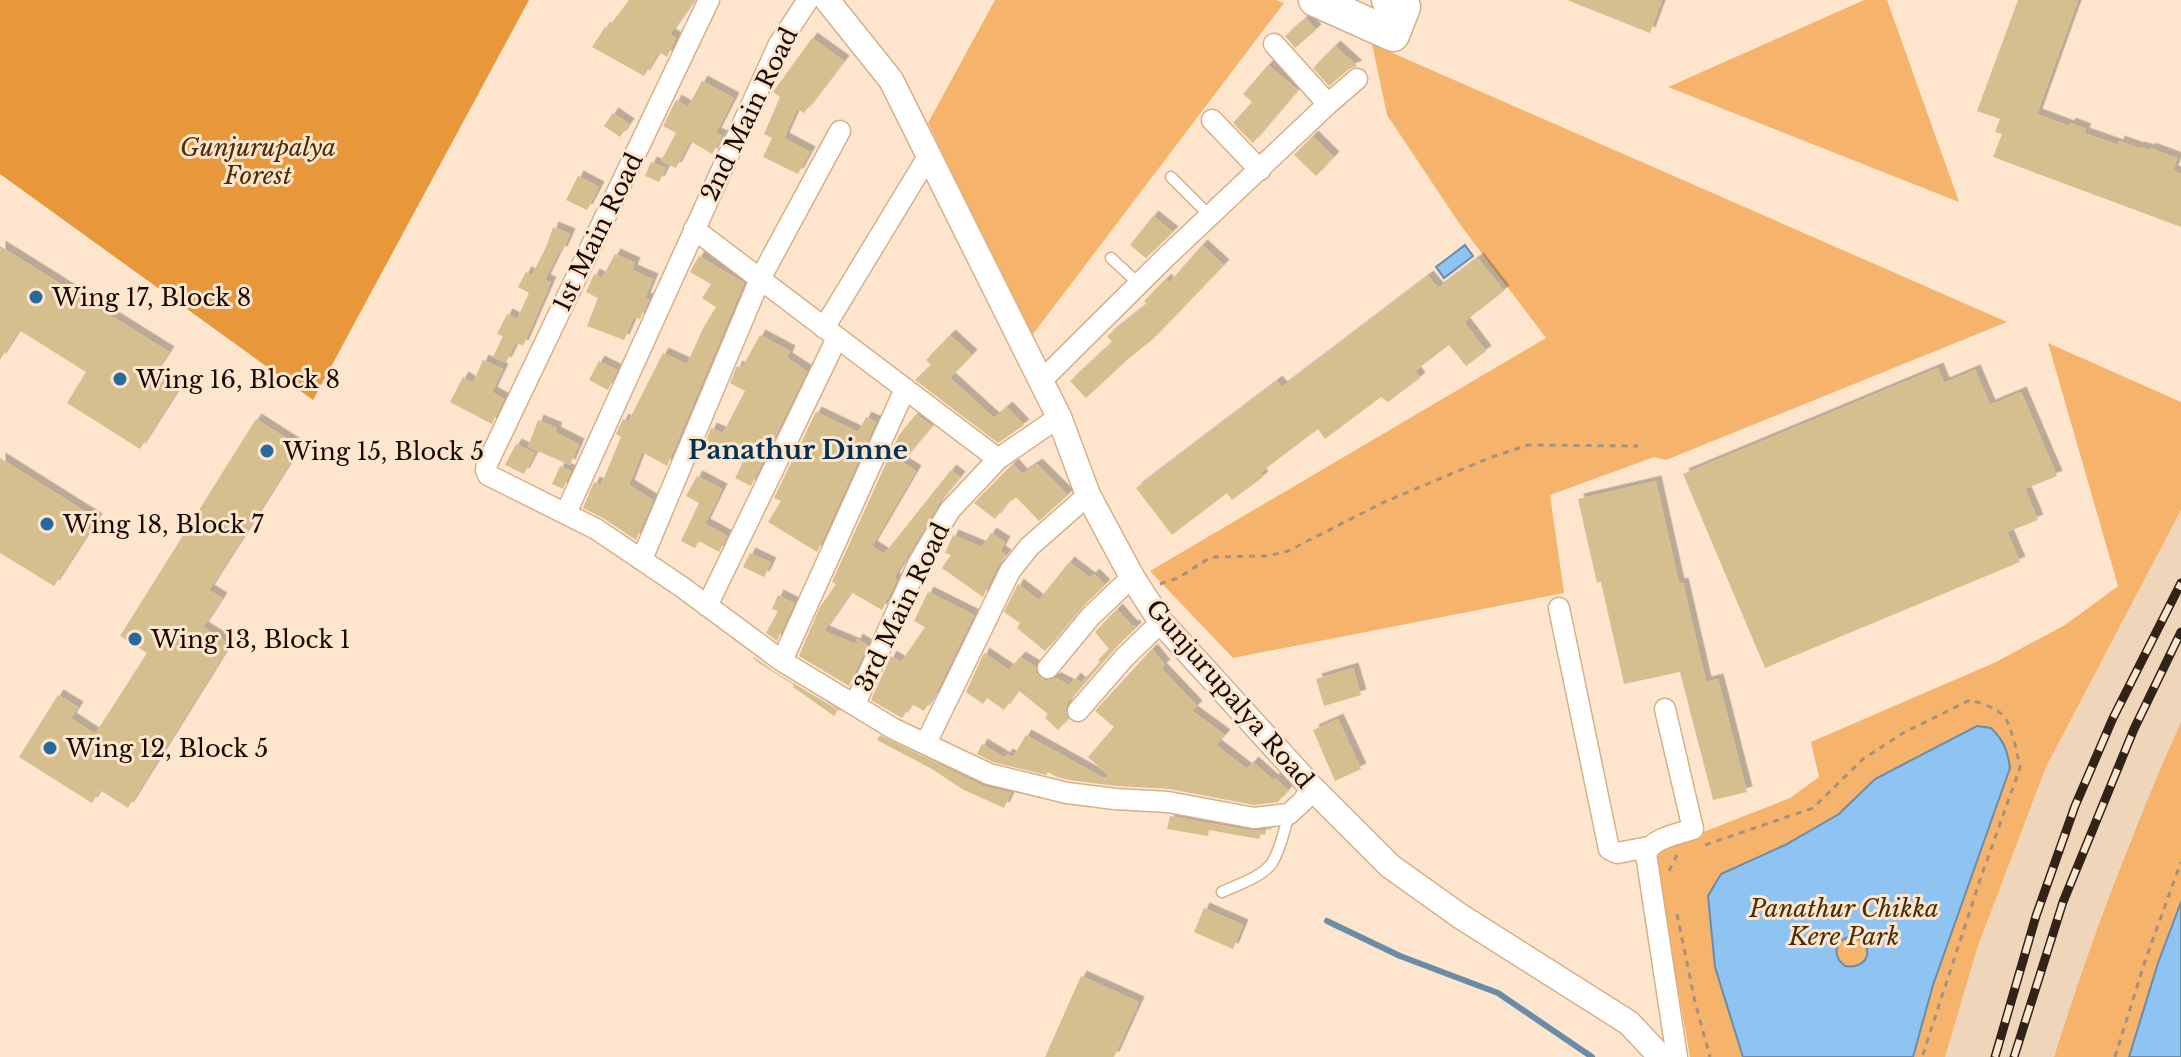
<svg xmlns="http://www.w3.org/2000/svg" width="2181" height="1057" viewBox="0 0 2181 1057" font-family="'Libre Baskerville',serif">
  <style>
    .built { fill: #efd5ba }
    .green { fill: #f6b36c }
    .forest { fill: #e8983a }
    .water { fill: #8fc3f1; stroke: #6b8ca9; stroke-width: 2; fill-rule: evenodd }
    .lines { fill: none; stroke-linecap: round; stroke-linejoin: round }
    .stream { stroke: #6b8ca9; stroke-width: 6 }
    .building { fill: #d5bf8e; filter: url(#shadow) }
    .service-casing { stroke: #d7b08a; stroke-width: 13 }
    .minor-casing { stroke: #d7b08a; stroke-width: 23 }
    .tertiary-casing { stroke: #d7b08a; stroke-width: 27 }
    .primary-casing { stroke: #d7b08a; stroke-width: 35 }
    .path { stroke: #a5917e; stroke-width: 3; stroke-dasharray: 6 6; stroke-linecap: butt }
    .service { stroke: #fff; stroke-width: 10 }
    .minor { stroke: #fff; stroke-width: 20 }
    .tertiary { stroke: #fff; stroke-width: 24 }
    .primary { stroke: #fff; stroke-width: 32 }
    .rail-casing { stroke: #312317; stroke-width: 9 }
    .rail { stroke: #fee6ce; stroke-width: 6; stroke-dasharray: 18; stroke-linecap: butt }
    .poi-dot { fill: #25699e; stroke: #fee6ce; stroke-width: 3 }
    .labels { text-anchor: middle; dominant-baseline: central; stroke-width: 6; stroke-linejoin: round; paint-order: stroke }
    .street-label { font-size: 24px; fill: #170a00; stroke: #fee6ce }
    .park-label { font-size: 24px; font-style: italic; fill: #4c2c04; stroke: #fee6ce }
    .poi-label { font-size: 24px; fill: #170a00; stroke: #fee6ce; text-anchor: start }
    .neighbourhood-label { font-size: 26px; font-weight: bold; fill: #003256; stroke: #fee6ce }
  </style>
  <defs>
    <filter id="shadow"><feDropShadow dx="5.5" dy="-5.5" stdDeviation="0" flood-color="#0004"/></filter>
  </defs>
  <rect width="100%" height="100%" fill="#fee6ce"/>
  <!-- built -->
  <path class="built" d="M2181,510V722L2130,841L2103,913L2054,1057H1945L1978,946L2046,767Z"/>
  <!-- green -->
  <path class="green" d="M995,0H1276L1284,3L1030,338L928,123Z
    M1864,0H1887L1959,202L1668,87Z
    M1372,44L2007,322L1666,460L1654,457L1550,495L1564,593L1233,658L1150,571L1546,338L1459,223L1387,115Z
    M2048,343L2181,402V510L2046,767L1978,946L1945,1057H1690L1656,865L1660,849L1790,798L1819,777L1811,742L1996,662L2065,625L2118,586Z
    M2181,722V1057H2054C2090,943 2132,831 2181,722Z"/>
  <!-- forest -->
  <path class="forest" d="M0,0H529L313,400L0,174Z"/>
  <!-- water -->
  <path class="water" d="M1465,245L1473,256L1444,278L1436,267Z
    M1977,726L1991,728C2004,741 2007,749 2010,768L1933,985L1913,1057H1743L1715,967L1708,896L1721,874L1785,845L1839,814L1875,779ZM1851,936C1876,942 1871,970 1845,966C1832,956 1834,941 1851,936Z
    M2181,902V1057H2129L2158,963Z"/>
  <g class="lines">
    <!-- stream -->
    <path class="stream" d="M1327,921L1400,956L1498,993L1592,1057"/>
  </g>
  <!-- building -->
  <path class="building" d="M629,0H694L670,34L676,38L667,57L659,52L644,76L592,47L605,27L607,29Z
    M1567,0H1662L1650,33Z
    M2018,0H2078L2037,114L2069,126L2070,123L2086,129L2084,133L2118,145L2119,141L2139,148V147L2149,150L2150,148L2177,158L2173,171L2181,174V227L1993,157L2002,134L1995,132L2000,119L1977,111Z
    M1306,18L1316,30L1295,48L1285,36Z
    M812,38L844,61L804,113L797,109L784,138L810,152L798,174L763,157L772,138L764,134L780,97L773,92Z
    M1335,46L1357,66L1349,69L1329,86L1313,68Z
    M1268,65L1298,90L1253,143L1233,123L1252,102L1243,94Z
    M702,81L734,98L716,133L722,136L712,154L690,141L676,168L661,161L676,133L663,126L676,100L688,107Z
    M613,113L629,124L620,137L604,126Z
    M1313,136L1334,157L1316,176L1294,155Z
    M651,162L666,168L659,182L645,176Z
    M578,176L599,187L587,210L566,200Z
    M1153,216L1173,232L1146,258L1130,245Z
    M553,227L570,234L562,252L559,251L545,280L551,282L523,346L516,342L506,363L493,357L503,336L497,334L507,314L517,319L529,293L518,287L526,272L532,275L547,245Z
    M1202,245L1224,265L1153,339L1127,360L1086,398L1070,381L1112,342L1107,336L1147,304L1144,301L1166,279L1169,283Z
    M0,246L169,352L155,373L179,388L140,449L67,403L86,372L19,330L0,360Z
    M615,254L635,263L632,270L653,279L645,298L649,300L640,319L634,317L624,340L587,326L598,298L586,292L594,274L602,278Z
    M699,256L744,283L667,466L642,452L629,485L653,500L636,540L603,518L583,508L594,482L601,485L621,437L616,434L623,419L628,422L663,353L687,364L703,328L716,307L702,298L711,284L690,272Z
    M1478,258L1504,291L1464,322L1486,351L1466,366L1449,345L1415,371L1420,378L1388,402L1381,397L1325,439L1318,429L1260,473L1263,477L1232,500L1227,493L1172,535L1136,488L1277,381L1282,387L1428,276L1438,288Z
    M760,335L790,351L787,358L807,371L751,486L735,478L744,460L705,443L711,428L723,433L745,391L730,383L737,366L742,368Z
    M950,335L972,355L950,378L994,418L1007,407L1024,425L998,443L915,380L931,365L926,360Z
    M483,360L503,369L492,392L504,399L492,424L450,402L463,377L473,383Z
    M599,361L617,370L608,390L589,380Z
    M1938,368L1944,383L1975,370L1990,405L2021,392L2057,476L2025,489L2038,520L2007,532L2020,562L1765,668L1683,474Z
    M816,412L858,432L866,417L876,422L817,552L768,522L781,501L774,498Z
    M916,414L932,426L902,462L916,471L872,546L884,554L951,470L960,477L939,503L894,578L897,580L882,610L851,592L824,631L855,644L857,639L867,645L849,686L799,656L820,607L836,584L832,582L899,435Z
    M256,419L300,447L209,590L222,598L203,627L230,644L128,808L100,790L92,803L19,757L58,695L78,707L71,718L95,734L147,653L120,636Z
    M538,420L557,428L555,432L579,444L570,465L528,447Z
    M516,444L535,453L524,474L505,465Z
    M0,458L97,519L54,586L0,553Z
    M1013,464L1022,474L1037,464L1068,495L1039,521L1016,497L1012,501L1010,499L995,519L974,503Z
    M560,466L571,471L563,489L552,484Z
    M697,476L722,489L705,524L727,536L719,552L699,541L695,548L681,541L699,503L686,496Z
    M1656,481L1679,584L1683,583L1706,682L1718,679L1747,792L1713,800L1680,672L1624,684L1601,582L1597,583L1578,499Z
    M991,533L1005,542L1000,551L1006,555L998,565L983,597L942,568L951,555L945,553L953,535L982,547Z
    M750,553L771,563L764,577L743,567Z
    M1069,562L1090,578L1094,574L1105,585L1081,608L1045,651L1017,628L1020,623L1004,612L1018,584L1039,600Z
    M928,592L974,615L937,691L924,711L912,704L902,718L871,700L891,656L901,662L925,627L914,621Z
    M778,595L794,603L777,641L766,633L778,611L772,609Z
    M1117,609L1132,626L1134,625L1136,628L1114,649L1068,702L1065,709L1068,719L1058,730L1045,718L1048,714L1018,690L1004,710L987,698L983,704L966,692L984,653L1009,670L1020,657L1035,666L1036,673L1045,681L1056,678L1070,685L1075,678L1081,683L1100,662L1098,660L1109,649L1095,632Z
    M1152,649L1165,665L1161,668L1197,706L1192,711L1225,735L1216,745L1247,769L1253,762L1273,780L1275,778L1288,790L1278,802L1254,805L1170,789L1116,786L1069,780L1057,777L1048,772L1046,775L993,762L977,754L982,744L1005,758L1007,754L1013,757L1026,735L1105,779L1108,775L1088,757L1114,727L1095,711Z
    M754,657L775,672L838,710L834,716L793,687L794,685L759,663L753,658Z
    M1353,668L1361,695L1324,706L1316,679Z
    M1338,719L1361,769L1335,781L1313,730Z
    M880,735L983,786L1011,793L1004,808L962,789L932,769L877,740Z
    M1170,816L1252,831L1266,830L1265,835L1261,834L1259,839L1209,830L1208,836L1167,829Z
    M1204,908L1243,925L1233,949L1194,932Z
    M1081,976L1139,1002L1114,1057H1045Z"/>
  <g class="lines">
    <defs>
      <path id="service" d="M1171,177L1210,216
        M1111,258L1139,284
        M1222,892C1237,885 1262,877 1272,863C1281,849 1284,830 1289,814"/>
      <path id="minor" d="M709,0L487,464L486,470L488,475L596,529L682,587L782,661L894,729L989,774L1067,793L1115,799L1168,802L1254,818L1289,814L1303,801L1312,788
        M1274,44L1328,104
        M1212,120L1260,170
        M694,229L998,459
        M824,328L929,155
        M1041,381L1166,257L1328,104L1357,79
        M566,513L779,44L808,0
        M642,559L760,279L840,131
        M707,606L837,338
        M1559,608L1609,849L1617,853L1649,847
        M782,661L905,389
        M1048,668L1091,616L1132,577
        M855,704L919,562L950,510L998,459L1059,417
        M1665,709L1693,829C1678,834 1652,838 1646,854L1677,1057
        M1078,711L1124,658L1161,622
        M926,743L1010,571L1029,547L1088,495"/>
      <path id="tertiary" d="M827,0L891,80L1059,417L1088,495L1132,577L1161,622L1312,788L1390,866L1460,916L1629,1023L1661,1057"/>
      <path id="primary" d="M1315,0L1393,35L1404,7L1388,0"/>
    </defs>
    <!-- service casing -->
    <use href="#service" class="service-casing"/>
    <!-- minor casing -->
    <use href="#minor" class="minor-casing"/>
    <!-- tertiary casing -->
    <use href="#tertiary" class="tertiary-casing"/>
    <!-- primary casing -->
    <use href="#primary" class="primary-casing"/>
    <!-- path -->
    <path class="path" d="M1160,584L1178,578L1211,557L1267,556L1288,551L1382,503L1489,458L1528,445L1638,446
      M1705,845L1813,808L1863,759L1903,733L1970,700C1981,703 1998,708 2005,718C2012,728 2018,756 2020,768L1982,874L1922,1057
      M1669,871L1678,853
      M1677,914L1695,1002L1710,1057
      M2115,1057L2145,961L2181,862"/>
    <!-- service -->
    <use href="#service" class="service"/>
    <!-- minor -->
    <use href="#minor" class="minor"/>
    <!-- tertiary -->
    <use href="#tertiary" class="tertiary"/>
    <!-- primary -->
    <use href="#primary" class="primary"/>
    <defs>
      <path id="rail" d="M1995,1057L2036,916L2075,806L2113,718L2181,583
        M2014,1057L2063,902L2134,729L2181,632"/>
    </defs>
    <!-- rail casing -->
    <use href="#rail" class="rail-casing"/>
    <!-- rail -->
    <use href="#rail" class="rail"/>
  </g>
  <!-- markers -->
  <g class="poi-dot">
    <circle cx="36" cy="297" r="8"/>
    <circle cx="120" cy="379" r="8"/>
    <circle cx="267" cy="451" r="8"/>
    <circle cx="47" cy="524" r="8"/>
    <circle cx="135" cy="639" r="8"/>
    <circle cx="50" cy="748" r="8"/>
  </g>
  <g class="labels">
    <!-- street labels -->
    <g class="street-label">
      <text transform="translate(749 114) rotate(-64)">2nd Main Road</text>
      <text transform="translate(598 232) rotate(-64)">1st Main Road</text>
      <text transform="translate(902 607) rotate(-64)">3rd Main Road</text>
      <text transform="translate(1230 694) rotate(49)">Gunjurupalya Road</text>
    </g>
    <!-- park labels -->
    <g class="park-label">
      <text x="258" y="147">Gunjurupalya<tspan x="258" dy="28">Forest</tspan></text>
      <text x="1844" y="908">Panathur Chikka<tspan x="1844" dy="28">Kere Park</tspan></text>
    </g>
    <!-- poi labels -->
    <g class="poi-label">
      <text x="52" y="297">Wing 17, Block 8</text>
      <text x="136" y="379">Wing 16, Block 8</text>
      <text x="283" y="451">Wing 15, Block 5</text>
      <text x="63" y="524">Wing 18, Block 7</text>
      <text x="151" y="639">Wing 13, Block 1</text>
      <text x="66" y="748">Wing 12, Block 5</text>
    </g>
    <!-- neighbourhood labels -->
    <g class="neighbourhood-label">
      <text x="798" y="450">Panathur Dinne</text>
    </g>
  </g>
</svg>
